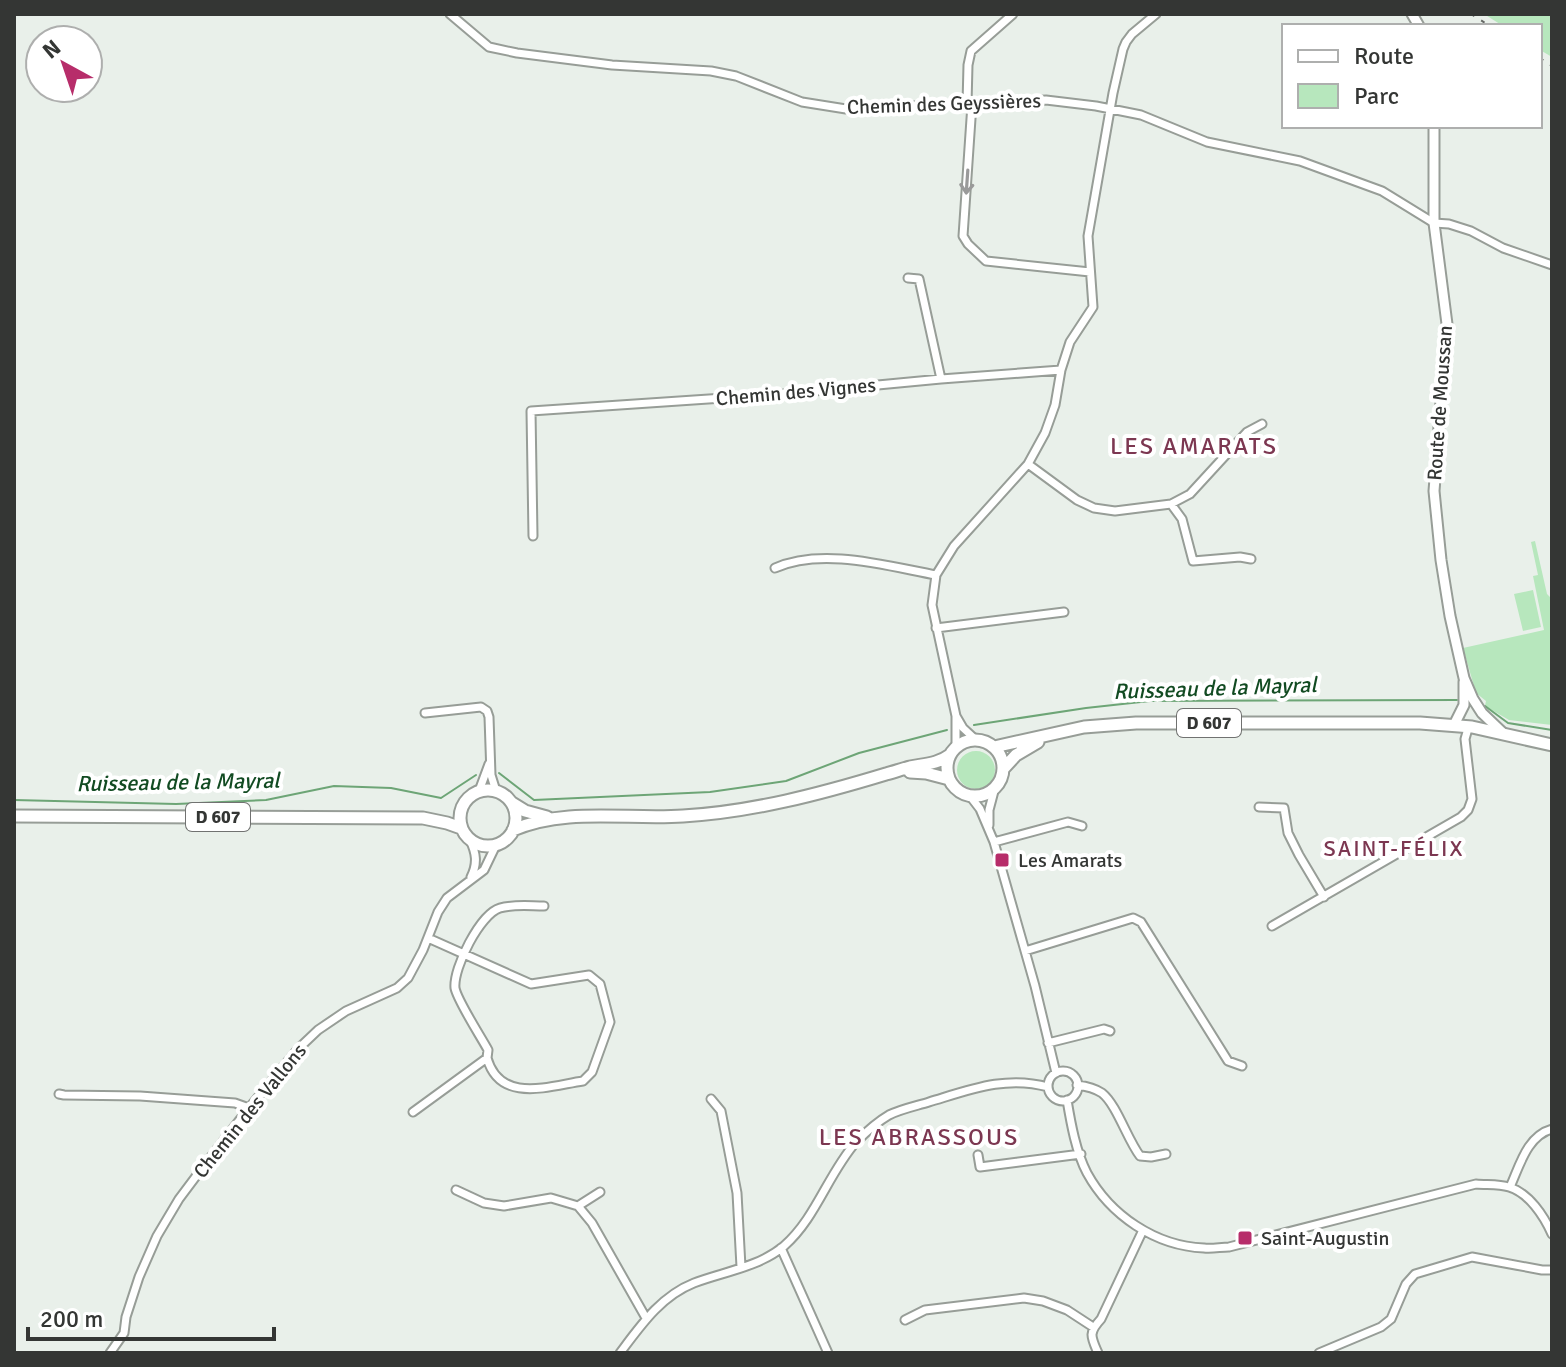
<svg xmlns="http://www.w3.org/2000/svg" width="1566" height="1367" viewBox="0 0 1566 1367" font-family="Signika,sans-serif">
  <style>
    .green { fill: #b7e7bd }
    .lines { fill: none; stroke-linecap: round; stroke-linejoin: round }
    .stream { stroke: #6da576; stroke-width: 2 }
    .street-casing { stroke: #979d97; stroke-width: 11 }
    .secondary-casing { stroke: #979d97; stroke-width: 13 }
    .primary-casing { stroke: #979d97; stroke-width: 15 }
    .street { stroke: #fff; stroke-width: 7 }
    .secondary { stroke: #fff; stroke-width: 9 }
    .primary { stroke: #fff; stroke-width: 11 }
    .rail { stroke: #666966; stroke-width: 2; stroke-dasharray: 4 8; stroke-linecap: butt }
    .oneway { stroke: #9a9a9a }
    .poi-dot { fill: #b72d6a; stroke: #fff; stroke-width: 3 }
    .labels { text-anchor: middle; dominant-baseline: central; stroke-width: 8; stroke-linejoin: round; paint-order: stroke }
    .shield { fill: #fff; stroke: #717271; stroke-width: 2 }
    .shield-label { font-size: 18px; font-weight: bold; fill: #343634 }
    .street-label { font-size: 20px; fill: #343634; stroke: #fff }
    .poi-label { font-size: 20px; fill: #343634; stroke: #fff; text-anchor: start }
    .water-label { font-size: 22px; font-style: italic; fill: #124b22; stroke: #fff }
    .neighbourhood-label { font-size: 22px; letter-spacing: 2px; fill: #7c3751; stroke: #fff }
    .quarter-label { font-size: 24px; letter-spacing: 2px; fill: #7c3751; stroke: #fff }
  </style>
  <rect width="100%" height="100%" fill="#e9f0ea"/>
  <!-- green -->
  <path class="green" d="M1484,14H1552V57L1540,50V26H1503Z
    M1535,541L1547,594L1552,599V725L1509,720L1485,706L1486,701L1476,693L1463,648L1544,630L1533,576L1538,575L1531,542Z
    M1533,590L1541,627L1523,631L1514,594Z
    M957 770a19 19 0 1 1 38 0a19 19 0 1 1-38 0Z"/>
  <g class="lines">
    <!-- stream -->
    <path class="stream" d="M1485,706L1508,723L1552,730
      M974,725L1086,708L1150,701L1457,700
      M499,773L534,800L710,792L786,781L859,753L947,730
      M14,800L176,804L266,800L334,786L391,788L441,798L476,775"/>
    <defs>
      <path id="street" d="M450,14L489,47L517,53L612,65L711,71L736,76L802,102L846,109L1046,100L1096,106L1141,115L1207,142L1300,161L1382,191L1434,223L1449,224L1471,231L1503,248L1552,265
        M967,104L968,65L971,51L1013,14
        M972,104L963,236L968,244L986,261L1090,272
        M908,278L919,279L941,379
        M1028,464L1077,500L1094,508L1115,511L1171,504L1190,494L1247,432L1262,424
        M1171,504L1182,519L1193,561L1240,557L1251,559
        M533,536L531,411L783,394L941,379L1061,370
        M775,568C822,547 887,566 936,575
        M936,628L1064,612
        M425,713L481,707L487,711L489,717L491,775L496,791
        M956,716L932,605L936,575L954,546L1028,464L1045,433L1055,405L1061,370L1070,342L1093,307L1088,236L1113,93L1123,49L1126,42L1132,34L1156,14
        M956,748V716L963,728L976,740
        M479,791L489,764
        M970,796L980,809L994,842L1035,986L1056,1073
        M1259,807L1284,808L1288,833L1299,855L1324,897
        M989,825V810L994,791
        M470,840C476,853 478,863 471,877
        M994,842L1068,822L1082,826
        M1272,926L1461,817L1468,810L1472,799L1465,739L1467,732
        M428,938L531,984L589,975L600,984L610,1022L592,1072L583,1081C549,1086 500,1104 487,1058
        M1025,951L1133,918L1141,922L1228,1061L1242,1066
        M1048,1043L1104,1029L1110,1031
        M1048 1086a15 15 0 1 1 30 0a15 15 0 1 1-30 0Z
        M1077,1085C1085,1086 1096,1089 1102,1093C1117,1105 1127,1139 1140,1156L1151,1157L1166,1154
        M59,1094L64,1095L140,1096L235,1103L249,1108
        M711,1099L721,1111L737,1193L741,1267
        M1067,1100C1071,1124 1076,1152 1087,1173C1110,1215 1155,1246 1204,1248C1212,1249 1221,1247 1229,1247L1476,1184C1487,1185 1499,1184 1509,1187C1529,1193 1544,1216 1552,1234
        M413,1112L487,1058L488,1050C481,1037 457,1000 455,988C453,968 480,914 500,908C513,904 530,906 544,906
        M978,1155L980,1167L1081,1154
        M1510,1187C1520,1165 1527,1136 1552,1129
        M456,1190L484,1203L504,1206L551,1198L578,1206L592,1223L646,1318
        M578,1206L600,1192
        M781,1248L828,1353
        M905,1320L925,1310L1024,1298L1043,1301L1067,1310L1093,1327
        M110,1353L124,1333L126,1317L139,1277L157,1236L179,1199L200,1171L249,1108L298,1049L318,1030L346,1011L397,988L408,978L423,950L438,912L447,898L484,870L496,845
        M620,1353C641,1325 661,1296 694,1283C723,1272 759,1267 784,1246C816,1218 828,1174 856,1142C866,1132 877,1122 889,1115C901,1109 916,1106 929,1102C969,1090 1006,1075 1048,1087
        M1098,1353C1091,1337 1088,1333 1101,1319L1143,1230
        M1319,1353L1381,1327L1391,1319L1406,1284L1415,1274L1472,1257L1542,1270H1552"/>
      <path id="secondary" d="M1412,14L1419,26
        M1434,126V223L1447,324L1434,491L1441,560L1450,616L1464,678L1473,699L1482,713L1504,734
        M1454,725L1464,705V682"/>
      <path id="primary" d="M947 768a28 28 0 1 1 56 0a28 28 0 1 1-56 0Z
        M994,747L1084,727L1136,723H1420L1472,727L1552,745
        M1004,768L1016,755L1038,742
        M910,772L926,773L949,779
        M460 818a28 28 0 1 1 56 0a28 28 0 1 1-56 0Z
        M512,803L525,811L547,817
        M14,816L423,818L447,823L461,828
        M513,830C565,807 628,820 683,816C752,812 820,794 886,774C894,772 902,769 910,767C925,764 938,764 950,755"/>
    </defs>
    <!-- street casing -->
    <use href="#street" class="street-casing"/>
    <!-- secondary casing -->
    <use href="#secondary" class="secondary-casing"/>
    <!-- primary casing -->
    <use href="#primary" class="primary-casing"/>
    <!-- street -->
    <use href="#street" class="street"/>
    <!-- secondary -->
    <use href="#secondary" class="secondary"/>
    <!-- primary -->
    <use href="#primary" class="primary"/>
    <!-- rail -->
    <path class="rail" d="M1471,14L1490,26
      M1540,58L1552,66"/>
  </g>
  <!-- one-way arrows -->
  <defs><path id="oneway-shaft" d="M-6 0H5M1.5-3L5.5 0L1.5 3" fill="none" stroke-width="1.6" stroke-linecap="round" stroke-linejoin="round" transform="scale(2)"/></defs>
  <use class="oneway" href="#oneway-shaft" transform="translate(967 182) rotate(94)"/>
  <!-- markers -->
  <g class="poi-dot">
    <rect x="994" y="852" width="16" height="16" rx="4"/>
    <rect x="1237" y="1230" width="16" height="16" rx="4"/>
  </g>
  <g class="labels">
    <!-- shield labels -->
    <g class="shield">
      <rect x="1177" y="709" width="64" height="28" rx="6"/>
      <rect x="186" y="803" width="64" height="28" rx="6"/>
    </g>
    <g class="shield-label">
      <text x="1209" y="723">D 607</text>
      <text x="218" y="817">D 607</text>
    </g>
    <!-- street labels -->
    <g class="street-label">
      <text transform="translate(944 104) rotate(-2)">Chemin des Geyssières</text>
      <text transform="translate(796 392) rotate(-5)">Chemin des Vignes</text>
      <text transform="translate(1440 403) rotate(-86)">Route de Moussan</text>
      <text transform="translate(250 1111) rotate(-51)">Chemin des Vallons</text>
    </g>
    <!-- poi labels -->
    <g class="poi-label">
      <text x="1018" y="860">Les Amarats</text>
      <text x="1261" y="1238">Saint-Augustin</text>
    </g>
    <!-- water labels -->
    <g class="water-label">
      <text transform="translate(1215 688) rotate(-2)">Ruisseau de la Mayral</text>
      <text transform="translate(178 782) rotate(-1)">Ruisseau de la Mayral</text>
    </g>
    <!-- neighbourhood labels -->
    <g class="neighbourhood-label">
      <text x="1394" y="848">SAINT-FÉLIX</text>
    </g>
    <!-- quarter labels -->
    <g class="quarter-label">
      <text x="1194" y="446">LES AMARATS</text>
      <text x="919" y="1137">LES ABRASSOUS</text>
    </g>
  </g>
  <!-- border -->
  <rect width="1566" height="1367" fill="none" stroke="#343634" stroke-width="32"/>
  <!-- legend -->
  <rect x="1282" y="24" width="260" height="104" fill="#ffffff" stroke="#aeafae" stroke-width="2"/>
  <rect x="1298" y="50" width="40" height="12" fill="#ffffff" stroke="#aeafae" stroke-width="2"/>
  <text x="1354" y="64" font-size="24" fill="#343634">Route</text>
  <rect x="1298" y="84" width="40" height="24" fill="#b7e7bd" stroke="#aeafae" stroke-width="2"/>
  <text x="1354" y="104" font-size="24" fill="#343634">Parc</text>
  <!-- north arrow -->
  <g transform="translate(64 64) rotate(320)"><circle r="38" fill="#ffffff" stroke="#aeafae" stroke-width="2"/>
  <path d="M0-6L14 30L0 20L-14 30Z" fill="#b72d6a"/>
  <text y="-12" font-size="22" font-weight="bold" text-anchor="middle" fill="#343634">N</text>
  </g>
  <!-- scale -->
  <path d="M28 1327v12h246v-12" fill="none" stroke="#343634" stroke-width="4"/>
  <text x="40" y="1327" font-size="24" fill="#343634" stroke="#ffffff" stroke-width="6" paint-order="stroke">200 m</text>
</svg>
